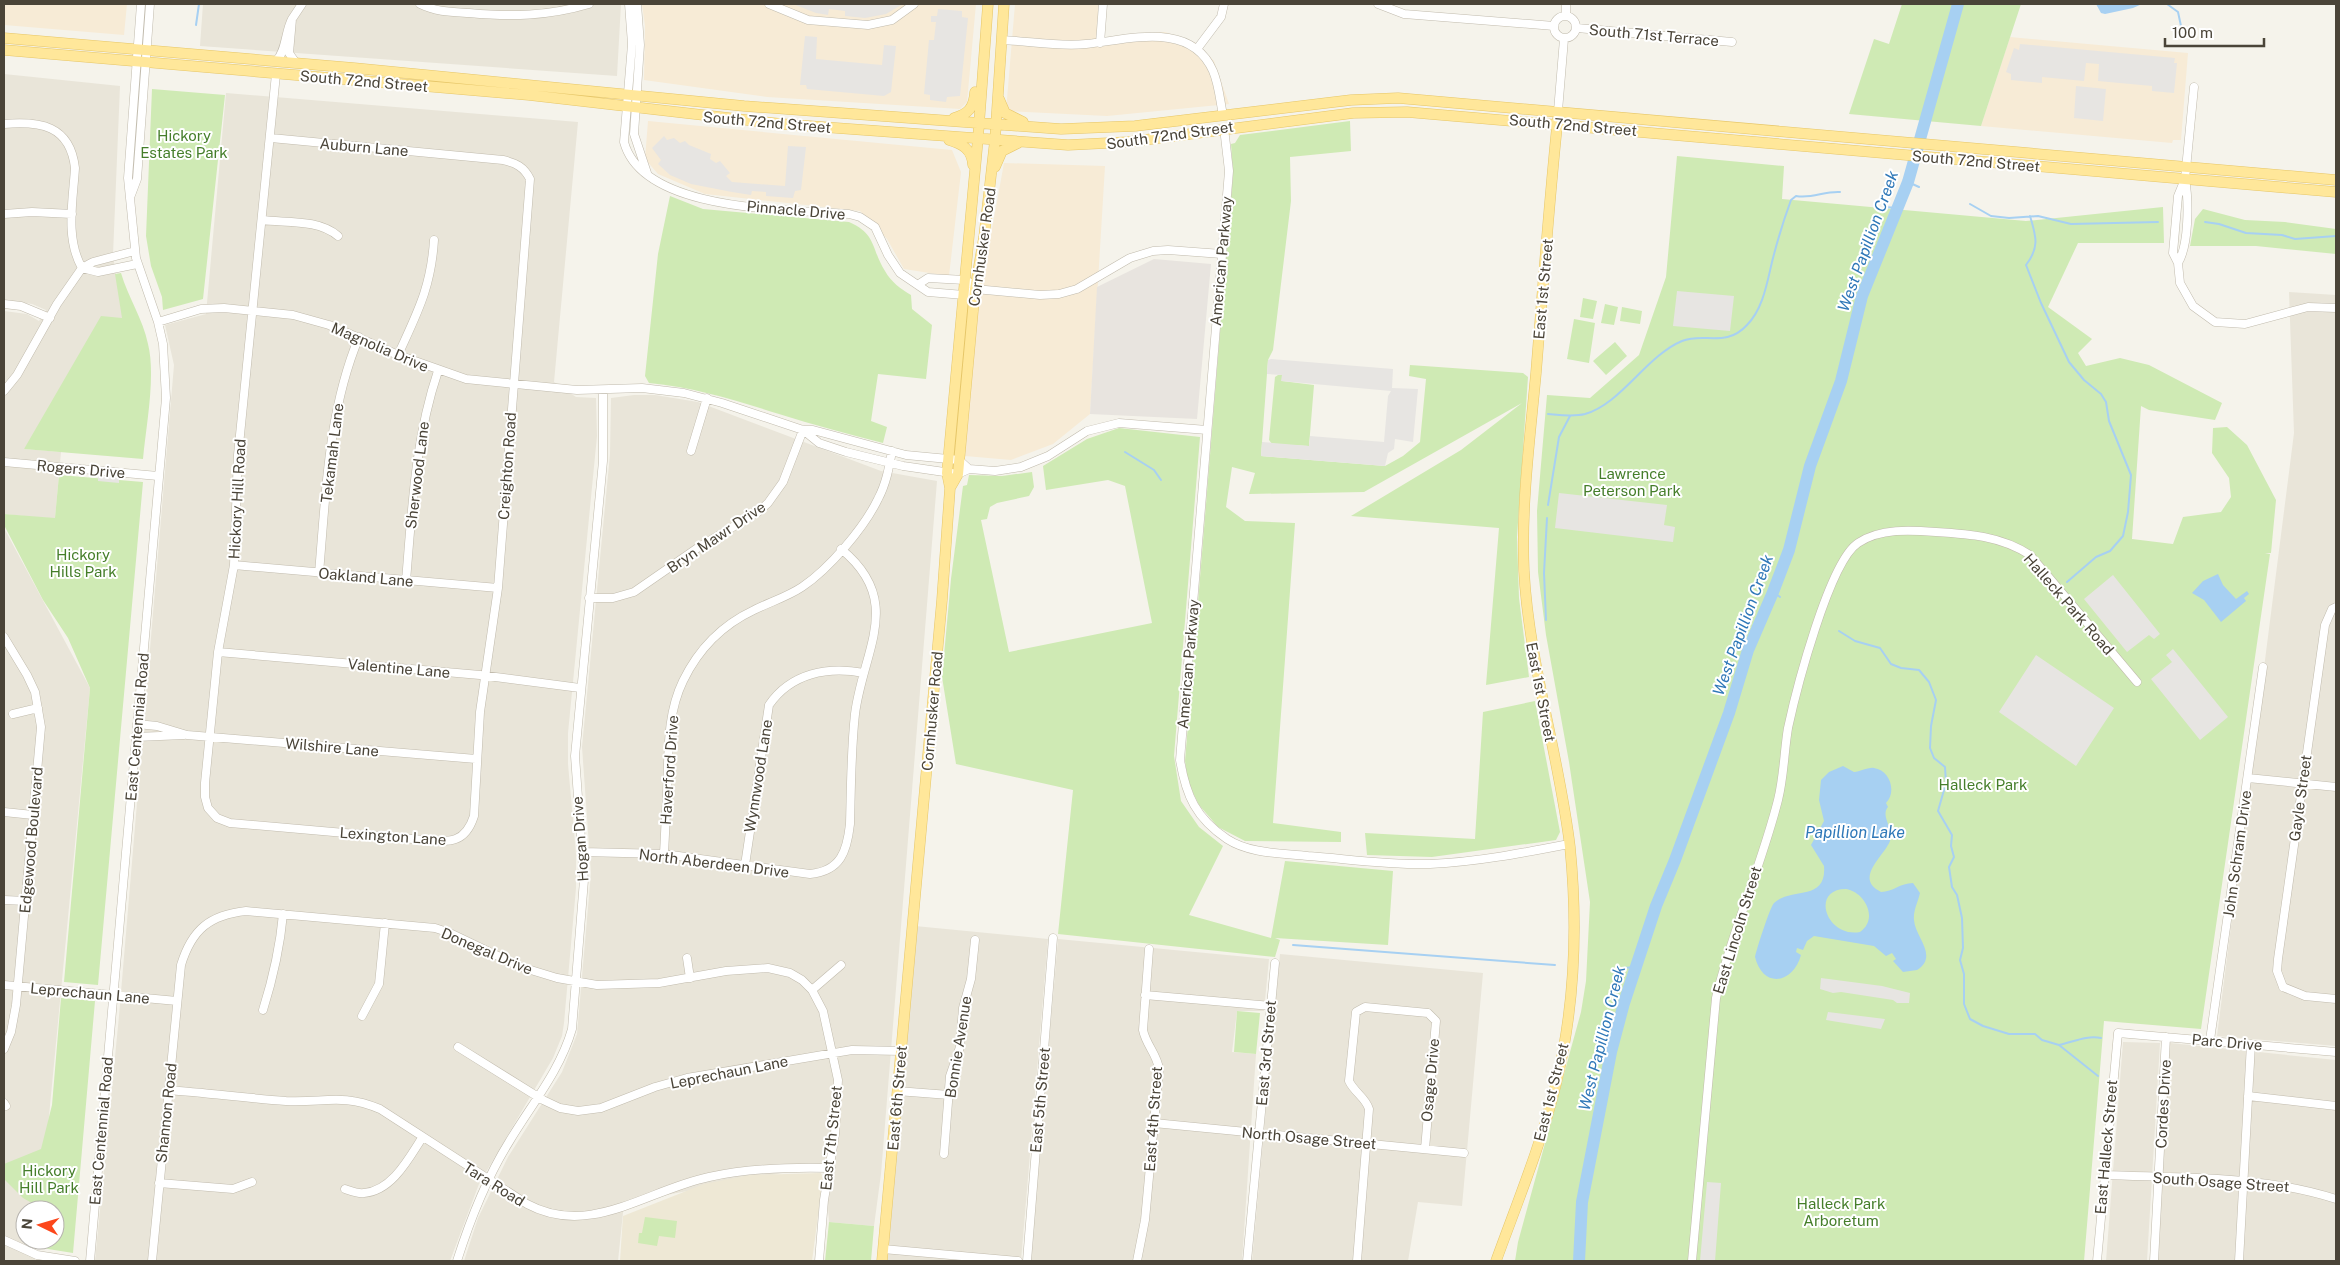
<svg xmlns="http://www.w3.org/2000/svg" width="2340" height="1265" viewBox="0 0 2340 1265" font-family="'Public Sans',sans-serif">
  <style>
    .residential { fill: #e9e5d9 }
    .commercial { fill: #f7ebd6 }
    .industrial { fill: #e8e4df }
    .education { fill: #eee8d5 }
    .green { fill: #cfeab4 }
    .parking { fill: #e7e5e2 }
    .water { fill: #a7d0f2; fill-rule: evenodd }
    .lines { fill: none; stroke-linecap: round; stroke-linejoin: round }
    .stream { stroke: #a7d0f2; stroke-width: 2 }
    .river { stroke: #a7d0f2; stroke-width: 12 }
    .minor-casing { stroke: #c1bbad; stroke-width: 9 }
    .major-casing { stroke: #e6c668; stroke-width: 11 }
    .minor { stroke: #fff; stroke-width: 8 }
    .major { stroke: #ffe79a; stroke-width: 10 }
    .labels { text-anchor: middle; dominant-baseline: central; stroke-width: 4; stroke-linejoin: round; paint-order: stroke }
    .street-label { font-size: 15px; fill: #4a4438; stroke: #fff }
    .park-label { font-size: 15px; fill: #457e2a; stroke: #fff }
    .water-label { font-size: 16px; font-style: italic; fill: #2f78b8; stroke: #fff }
  </style>
  <rect width="100%" height="100%" fill="#f5f3eb"/>
  <!-- residential -->
  <path class="residential" d="M203,4H621L617,76L200,46Z
    M4,74L120,86L113,255L123,318L24,449L61,452L55,519L4,514V311L27,314L39,321L46,310L32,304L4,300Z
    M226,93L578,122L554,382L576,397L596,398L597,436L568,733V764L576,854V888L564,1023L562,1036L553,1058L479,1184L450,1261H95L119,1016L174,365L165,325L206,314Z
    M2289,292L2336,295V1046L2217,1036L2294,433Z
    M634,395H655L698,402L881,471L937,481L881,1174L874,1226L829,1222L825,1165L624,1203L618,1261H464L478,1218L508,1157L562,1072L577,1034L591,873L582,747L610,454L611,398Z
    M4,528L90,688L40,1210H25V1240H37L35,1261H4Z
    M915,926L1048,939L1021,1261H887Z
    M1058,939L1269,959L1264,1011H1237L1232,1052L1256,1054L1242,1261H1030Z
    M1280,954L1483,973L1462,1206L1418,1202L1408,1261H1252Z
    M2123,1042L2160,1043L2147,1261H2106Z
    M2170,1043L2336,1060V1261H2153Z"/>
  <!-- commercial -->
  <path class="commercial" d="M4,4H127L124,35L4,25Z
    M642,4H976L967,102L960,109L767,97L644,80L645,26Z
    M1015,4H1101L1098,39L1165,32L1196,43L1214,61L1229,104L1107,116L1006,111Z
    M2010,37L2188,53L2181,140H2173L2172,143L1981,126Z
    M648,121L952,150L961,172L949,276L904,269L887,239L860,211L705,194L658,174L645,159Z
    M1004,163L1105,166L1090,414L1053,444L1011,460L965,456L979,301Z"/>
  <!-- industrial -->
  <path class="industrial" d="M1154,259L1211,264L1197,419L1090,414L1097,287Z"/>
  <!-- education -->
  <path class="education" d="M821,1173L823,1178L812,1261H620L623,1216L704,1184L750,1175Z"/>
  <!-- green -->
  <path class="green" d="M1902,4H2021L1981,126L1849,114L1874,39L1889,44Z
    M152,89L225,95L203,299L163,310L162,297L151,266L146,236Z
    M1350,121L1351,151L1290,157L1291,201L1273,350L1268,360L1261,456L1385,466L1403,456L1420,442L1426,379L1409,376L1410,365L1523,373L1528,377L1517,537L1519,598L1529,677L1486,685L1499,528L1351,516L1461,450L1522,403L1364,492L1249,494L1255,473L1232,467L1226,507L1245,521L1295,523L1273,823L1341,832V842L1245,841L1218,827L1199,805L1188,783L1185,761L1233,174L1231,144L1235,143L1240,135Z
    M1677,156L1784,166L1782,199L2026,221L2163,207L2164,243H2078L2048,307L2092,339L2078,353L2086,366L2120,358L2149,365L2222,403L2215,420L2149,410L2141,406L2132,539L2173,544L2183,517L2221,512L2231,497L2229,478L2212,453L2213,428L2227,427L2247,445L2276,500L2271,553H2265L2270,554L2201,1029L2104,1021L2084,1261H1515L1518,1242L1581,1012L1586,981L1590,902L1569,762L1546,635L1538,572L1537,511L1547,395L1590,398L1639,355L1666,277Z
    M670,196L703,209L849,222C877,234 871,249 885,271C891,282 901,289 911,295L912,309L932,325L926,379L878,374L871,421L887,427L883,443C848,434 814,425 779,414C737,401 694,387 649,383L645,376L658,254Z
    M2203,209L2245,220L2285,222L2336,229V254L2256,246H2190L2195,219Z
    M121,273C128,297 143,319 148,344C156,376 146,426 143,459L24,449L101,316L122,318L115,274Z
    M1583,298L1597,301L1593,319L1580,317Z
    M1605,304L1618,307L1614,325L1601,323Z
    M1622,307L1642,311L1640,324L1620,321Z
    M1574,319L1595,323L1589,363L1567,359Z
    M1615,342L1627,356L1606,375L1593,361Z
    M1278,375H1282V381L1314,385L1309,446L1272,444L1269,440L1275,377Z
    M1119,428L1200,437L1174,756L1181,801L1199,827L1223,846L1189,915L1271,938L1285,861L1393,871L1388,945L1275,938L1280,940L1275,957L1058,934L1073,790L956,764L942,677L951,579L963,486L967,485L969,475L1002,476L1032,472L1034,487L1029,496L997,503L990,507L987,519L981,520L1009,652L1152,623L1125,486L1108,480L1046,490L1043,466L1087,439Z
    M59,475L143,482L98,985L64,982L90,688L68,638L43,600L4,525V514L55,518Z
    M1535,701L1560,832L1556,840L1432,857L1367,855L1365,833L1475,839L1483,712Z
    M61,998L95,1001L73,1253L48,1249L23,1240L25,1237V1240H55V1210H38L39,1207L23,1198L4,1179V1164L41,1149L52,1105Z
    M1237,1011L1260,1013L1256,1054L1234,1052Z
    M645,1217L677,1221L675,1238L659,1236L657,1246L638,1243L639,1233H642Z
    M829,1222L874,1226L871,1261H825Z"/>
  <!-- parking -->
  <path class="parking" d="M793,4H903L886,14L865,18L845,16V11L829,9L828,15L816,13Z
    M938,9L962,11V17L968,18L960,96L947,97L946,102L930,100V95L924,94L929,40H934L936,22H931V16H937Z
    M805,36L817,37L816,59L882,65L884,45L896,46L891,92L884,96L807,89L806,85H800Z
    M2020,44L2175,58L2174,63H2177L2174,93L2152,91V86L2098,81L2099,64L2086,63L2084,81L2042,77V83L2011,80V74L2006,72L2014,48L2019,50Z
    M2076,86L2106,89L2103,121L2074,118Z
    M664,136L667,140L674,138L680,143L685,141L689,145L711,154L710,159L716,163L720,161L730,173L726,176L732,182L785,186L788,146L806,147L801,190L795,191L793,198L766,196V192L752,191L751,195L732,192L691,184L670,175L658,164L661,160L652,148Z
    M1677,291L1734,296L1730,331L1673,326Z
    M1271,359L1393,369L1392,388L1418,389L1413,442L1395,439L1394,449L1388,453L1385,466L1261,456L1262,442L1309,446L1310,436L1384,442L1388,396L1391,391L1281,381L1282,375L1267,374L1268,360Z
    M98,476L119,478V483L98,481Z
    M1559,493L1667,505L1664,525L1675,527L1673,542L1555,528Z
    M2113,575L2160,634L2154,639L2149,635L2127,652L2084,599Z
    M2173,649L2228,717L2200,740L2151,679L2172,662L2166,655Z
    M2036,655L2114,708L2076,766L1999,712Z
    M1821,978L1882,986L1910,993L1909,1003H1897L1893,1000L1841,992L1833,993L1820,989Z
    M1828,1012L1885,1019L1881,1029L1826,1020Z
    M1707,1182L1721,1183L1715,1261H1700Z"/>
  <!-- water -->
  <path class="water" d="M2096,4H2142L2133,8L2105,14L2101,13Z
    M2218,574L2223,585L2236,599L2247,591L2249,594L2244,598L2246,601L2221,622L2204,600L2192,593L2203,581Z
    M1843,766L1854,772C1860,772 1868,767 1874,768C1890,770 1897,792 1886,803L1888,807C1881,815 1891,826 1891,836C1892,851 1850,877 1881,892C1893,892 1900,883 1913,883L1920,893C1918,902 1913,911 1914,920C1915,937 1939,956 1917,970L1903,972L1893,961L1896,959L1892,953L1886,956L1874,946L1814,936L1807,941L1803,950L1797,948L1796,952L1801,955C1793,984 1763,989 1755,957C1756,951 1770,907 1774,903C1790,887 1827,902 1824,866L1811,845L1824,821L1819,800L1821,780L1829,772ZM1846,889C1865,892 1879,919 1860,932C1826,938 1810,889 1846,889Z"/>
  <g class="lines">
    <!-- stream -->
    <path class="stream" d="M2167,4L2178,12L2181,26
      M196,25L199,4
      M1908,182L1919,187
      M1970,204L1991,216L2009,218L2038,216L2071,224L2158,222
      M1885,207L1897,208
      M2030,216C2036,236 2040,247 2026,265L2041,303L2069,362L2084,380L2101,394L2106,402L2109,421L2131,475L2128,512L2123,536L2110,551L2096,557L2067,582
      M2205,222L2219,224L2246,233L2282,235L2295,239L2336,236
      M1548,414C1560,415 1573,417 1585,414C1621,404 1646,356 1682,341C1704,332 1726,348 1747,325C1763,309 1767,283 1772,262C1777,242 1784,219 1791,200L1796,196C1812,199 1824,191 1840,192
      M1125,452L1154,470L1161,480
      M1548,505L1559,437L1570,416
      M1773,592L1780,597
      M1546,620L1544,573L1547,518
      M1839,631L1855,641L1880,648L1891,664L1901,668L1919,670L1929,682L1936,700L1931,726L1930,748L1934,758L1945,767L1946,783L1938,811L1952,835L1951,846L1954,857L1949,867L1952,887L1957,895L1962,918L1963,948L1960,960L1964,974V1004L1970,1019L1983,1026L2009,1034H2035L2042,1040L2059,1045L2098,1076
      M1293,945L1555,965
      M1623,968L1636,967
      M2059,1045C2073,1042 2087,1035 2101,1038"/>
    <!-- river -->
    <path class="river" d="M1579,1261L1582,1202L1611,1052L1624,1003L1656,906L1675,860L1729,713L1748,650L1773,592L1789,550L1810,466L1841,381L1862,296L1908,182L1958,4"/>
    <defs>
      <path id="minor" d="M420,4C436,12 452,12 469,13C511,17 549,16 589,4
        M629,4L632,44L624,142C643,213 790,209 849,214L860,217L875,227L888,255L900,273L928,292L964,295L975,289L1040,295L1059,294L1077,289L1130,258L1153,251L1168,250L1222,254
        M637,4L640,45L634,134L647,173
        M769,4L808,20L868,25L892,20L914,4
        M1378,4L1404,14L1554,26
        M1554 27a11 11 0 1 1 22 0a11 11 0 1 1-22 0Z
        M1566,16V4
        M292,19L302,4
        M1577,28L1732,42
        M1002,40C1029,41 1058,47 1086,44C1128,40 1191,20 1213,71C1219,85 1220,101 1223,115
        M1100,43L1103,4
        M1197,49L1221,17L1224,4
        M276,61C286,52 285,32 292,19L289,53L296,63
        M1558,111L1564,39
        M4,124C40,121 70,125 75,168C73,201 65,238 82,268
        M1224,128L1229,171L1180,760C1186,796 1196,818 1227,839C1250,854 1282,853 1308,856C1348,859 1389,865 1430,864C1476,862 1523,853 1569,844
        M271,138L503,160C516,163 524,167 530,179L498,588L480,712L474,816C465,844 449,842 424,840L230,823L217,818L208,808L205,797V783L218,652L234,565L238,455L276,74
        M2185,179L2178,196L2173,253L2178,263L2180,283L2193,306L2215,322L2245,324L2308,307L2336,308
        M131,195L137,179L150,4
        M4,214L32,212L72,214
        M262,220C287,223 318,219 338,236
        M2178,263C2189,245 2189,201 2185,179L2194,87
        M82,268L98,272L137,264
        M919,284L928,278L965,280L971,283L975,289
        M4,304L21,306L50,318
        M158,322L201,309L224,308L293,315L329,325L398,355L466,379L577,390L642,388L684,393L722,403L803,430H813L906,455L959,460L969,469
        M398,355C417,313 431,288 434,240
        M4,391L17,375L57,304L82,268L93,262L135,251
        M803,430L819,443L846,452L903,466L958,474L969,469L995,471L1021,467L1048,456L1087,431L1119,423L1207,430
        M691,451L707,398
        M4,462L158,476
        M234,565L498,588
        M319,573C326,493 328,411 359,337
        M406,581C412,510 415,439 438,371
        M589,598H613L634,592L699,547L758,512L768,503L783,482L803,430
        M4,637L27,675L35,692L41,727L16,1005L11,1032L4,1049
        M218,652L480,675L580,688
        M13,714L38,708
        M137,724L157,726L187,735L476,759
        M136,737L184,735
        M2248,778L2336,787
        M4,812L33,815
        M583,852L664,854L810,874C841,871 847,851 850,824C851,787 851,750 855,714C863,650 905,601 841,549
        M664,854C665,834 666,813 667,793C669,755 666,716 683,681C698,650 722,625 754,610C770,602 787,597 802,587C829,569 864,528 878,499C886,484 889,468 892,451
        M745,865L769,705C791,673 828,666 864,673
        M4,900L26,901
        M687,958L690,978
        M4,985L177,1001
        M2283,987L2277,971L2278,959L2325,625L2332,609L2336,607
        M2283,987L2305,996L2336,999
        M812,990L841,965
        M1145,995L1271,1006
        M263,1010C273,978 280,948 283,914
        M362,1016L379,984L385,923
        M2210,1040L2263,667
        M458,1047L543,1100L560,1108L578,1111L601,1108L655,1087L687,1078L852,1050L901,1051
        M168,1090C207,1093 247,1098 286,1101C324,1103 342,1093 380,1109L527,1204C590,1238 647,1190 709,1177C749,1168 790,1167 831,1168
        M897,1091L949,1095
        M2248,1096L2336,1106
        M4,1103L6,1106
        M1154,1123L1464,1153
        M944,1154L950,1076L960,1047L963,1008L971,979L975,940
        M2104,1175C2181,1178 2262,1175 2336,1199
        M159,1183L233,1189L252,1182
        M345,1189C351,1191 358,1194 364,1193C392,1191 409,1158 422,1138
        M4,1240L37,1255L75,1261
        M883,1249L1018,1261
        M90,1261L166,398L163,344L158,322L136,258L128,178L141,4
        M152,1261L181,965C192,929 210,915 246,911L435,928L450,933L521,967L557,978L597,985L659,983L726,971L768,968L790,973L802,980L812,990L823,1011L838,1080L835,1134L824,1200L819,1261
        M457,1261C470,1220 486,1179 509,1142C531,1105 560,1071 572,1029L584,880L575,756L603,461V390
        M1027,1261L1053,938
        M1137,1261L1145,1220L1159,1069C1157,1054 1146,1045 1143,1030L1149,949
        M1247,1261L1275,963
        M1357,1261L1369,1109C1366,1098 1354,1092 1349,1081L1356,1012L1365,1007L1428,1013L1436,1021L1425,1149
        M1692,1261L1716,998C1732,931 1761,867 1778,800C1784,776 1784,752 1788,728C1796,691 1829,562 1858,543C1880,528 1911,530 1936,532C1969,534 2001,536 2030,555L2137,682
        M2097,1261L2118,1033L2336,1052
        M2154,1261L2166,1037
        M2239,1261L2251,1044"/>
      <path id="major" d="M4,38L354,68L744,106L1061,129L1135,126L1351,100L1398,98L2336,180
        M4,50L529,95L782,124L1068,145L1128,142L1353,113L1407,112L2336,192
        M999,99L1005,113L1023,122
        M954,118C968,114 974,108 975,92
        M949,140C962,144 972,149 973,165
        M995,167L1002,151L1018,143
        M950,488L958,474L975,289L984,237L995,140L1004,4
        M882,1261L942,600L950,488L947,473L978,138L988,4
        M1496,1261C1517,1203 1541,1145 1556,1084C1575,1006 1578,927 1570,847C1559,754 1529,664 1524,571C1521,505 1530,438 1536,373C1543,287 1549,202 1558,117"/>
    </defs>
    <!-- minor casing -->
    <use href="#minor" class="minor-casing"/>
    <!-- major casing -->
    <use href="#major" class="major-casing"/>
    <!-- minor -->
    <use href="#minor" class="minor"/>
    <!-- major -->
    <use href="#major" class="major"/>
  </g>
  <g class="labels">
    <!-- street labels -->
    <g class="street-label">
      <text transform="translate(1654 35) rotate(5)">South 71st Terrace</text>
      <text transform="translate(364 81) rotate(5)">South 72nd Street</text>
      <text transform="translate(767 122) rotate(5)">South 72nd Street</text>
      <text transform="translate(1573 125) rotate(5)">South 72nd Street</text>
      <text transform="translate(1170 135) rotate(-8)">South 72nd Street</text>
      <text transform="translate(364 147) rotate(5)">Auburn Lane</text>
      <text transform="translate(1976 161) rotate(5)">South 72nd Street</text>
      <text transform="translate(796 210) rotate(5)">Pinnacle Drive</text>
      <text transform="translate(982 247) rotate(-82)">Cornhusker Road</text>
      <text transform="translate(1221 261) rotate(-85)">American Parkway</text>
      <text transform="translate(1543 289) rotate(-85)">East 1st Street</text>
      <text transform="translate(380 347) rotate(23)">Magnolia Drive</text>
      <text transform="translate(332 453) rotate(-83)">Tekamah Lane</text>
      <text transform="translate(507 466) rotate(-86)">Creighton Road</text>
      <text transform="translate(81 469) rotate(5)">Rogers Drive</text>
      <text transform="translate(417 475) rotate(-83)">Sherwood Lane</text>
      <text transform="translate(237 499) rotate(-87)">Hickory Hill Road</text>
      <text transform="translate(716 537) rotate(-34)">Bryn Mawr Drive</text>
      <text transform="translate(366 577) rotate(5)">Oakland Lane</text>
      <text transform="translate(2069 604) rotate(49)">Halleck Park Road</text>
      <text transform="translate(1188 664) rotate(-85)">American Parkway</text>
      <text transform="translate(399 668) rotate(5)">Valentine Lane</text>
      <text transform="translate(1541 692) rotate(79)">East 1st Street</text>
      <text transform="translate(932 711) rotate(-85)">Cornhusker Road</text>
      <text transform="translate(137 727) rotate(-85)">East Centennial Road</text>
      <text transform="translate(332 747) rotate(5)">Wilshire Lane</text>
      <text transform="translate(669 770) rotate(-86)">Haverford Drive</text>
      <text transform="translate(758 776) rotate(-81)">Wynnwood Lane</text>
      <text transform="translate(2300 798) rotate(-82)">Gayle Street</text>
      <text transform="translate(393 836) rotate(4)">Lexington Lane</text>
      <text transform="translate(580 839) rotate(-94)">Hogan Drive</text>
      <text transform="translate(31 840) rotate(-85)">Edgewood Boulevard</text>
      <text transform="translate(2237 854) rotate(-82)">John Schram Drive</text>
      <text transform="translate(714 863) rotate(7)">North Aberdeen Drive</text>
      <text transform="translate(1737 930) rotate(-73)">East Lincoln Street</text>
      <text transform="translate(487 951) rotate(23)">Donegal Drive</text>
      <text transform="translate(90 993) rotate(5)">Leprechaun Lane</text>
      <text transform="translate(2227 1042) rotate(5)">Parc Drive</text>
      <text transform="translate(958 1047) rotate(-81)">Bonnie Avenue</text>
      <text transform="translate(1266 1053) rotate(-85)">East 3rd Street</text>
      <text transform="translate(729 1072) rotate(-11)">Leprechaun Lane</text>
      <text transform="translate(1430 1080) rotate(-85)">Osage Drive</text>
      <text transform="translate(1551 1092) rotate(-76)">East 1st Street</text>
      <text transform="translate(897 1098) rotate(-85)">East 6th Street</text>
      <text transform="translate(1040 1100) rotate(-85)">East 5th Street</text>
      <text transform="translate(2163 1104) rotate(-87)">Cordes Drive</text>
      <text transform="translate(166 1113) rotate(-84)">Shannon Road</text>
      <text transform="translate(1153 1119) rotate(-86)">East 4th Street</text>
      <text transform="translate(101 1131) rotate(-85)">East Centennial Road</text>
      <text transform="translate(831 1138) rotate(-84)">East 7th Street</text>
      <text transform="translate(1309 1138) rotate(5)">North Osage Street</text>
      <text transform="translate(2106 1147) rotate(-85)">East Halleck Street</text>
      <text transform="translate(2221 1182) rotate(4)">South Osage Street</text>
      <text transform="translate(494 1184) rotate(32)">Tara Road</text>
    </g>
    <!-- park labels -->
    <g class="park-label">
      <text x="184" y="135">Hickory<tspan x="184" dy="17">Estates Park</tspan></text>
      <text x="1632" y="473">Lawrence<tspan x="1632" dy="17">Peterson Park</tspan></text>
      <text x="83" y="554">Hickory<tspan x="83" dy="17">Hills Park</tspan></text>
      <text x="1983" y="784">Halleck Park</text>
      <text x="49" y="1170">Hickory<tspan x="49" dy="17">Hill Park</tspan></text>
      <text x="1841" y="1203">Halleck Park<tspan x="1841" dy="17">Arboretum</tspan></text>
    </g>
    <!-- water labels -->
    <g class="water-label">
      <text transform="translate(1868 241) rotate(-70)">West Papillion Creek</text>
      <text transform="translate(1743 625) rotate(-70)">West Papillion Creek</text>
      <text x="1855" y="832">Papillion Lake</text>
      <text transform="translate(1602 1038) rotate(-76)">West Papillion Creek</text>
    </g>
  </g>
  <!-- border -->
  <rect width="2340" height="1265" fill="none" stroke="#4a4438" stroke-width="10"/>
  <!-- north arrow -->
  <g transform="translate(40 1225) rotate(275)"><circle r="24" fill="#ffffff" stroke="#b7b4af"/>
  <path d="M0-4L9 19L0 12L-9 19Z" fill="#fc471b"/>
  <text y="-8" font-size="14" font-weight="bold" text-anchor="middle" fill="#4a4438">N</text>
  </g>
  <!-- scale -->
  <path d="M2165 38v8h99v-8" fill="none" stroke="#4a4438" stroke-width="2.5"/>
  <text x="2172" y="38" font-size="15" fill="#4a4438" stroke="#ffffff" stroke-width="4" paint-order="stroke">100 m</text>
</svg>
